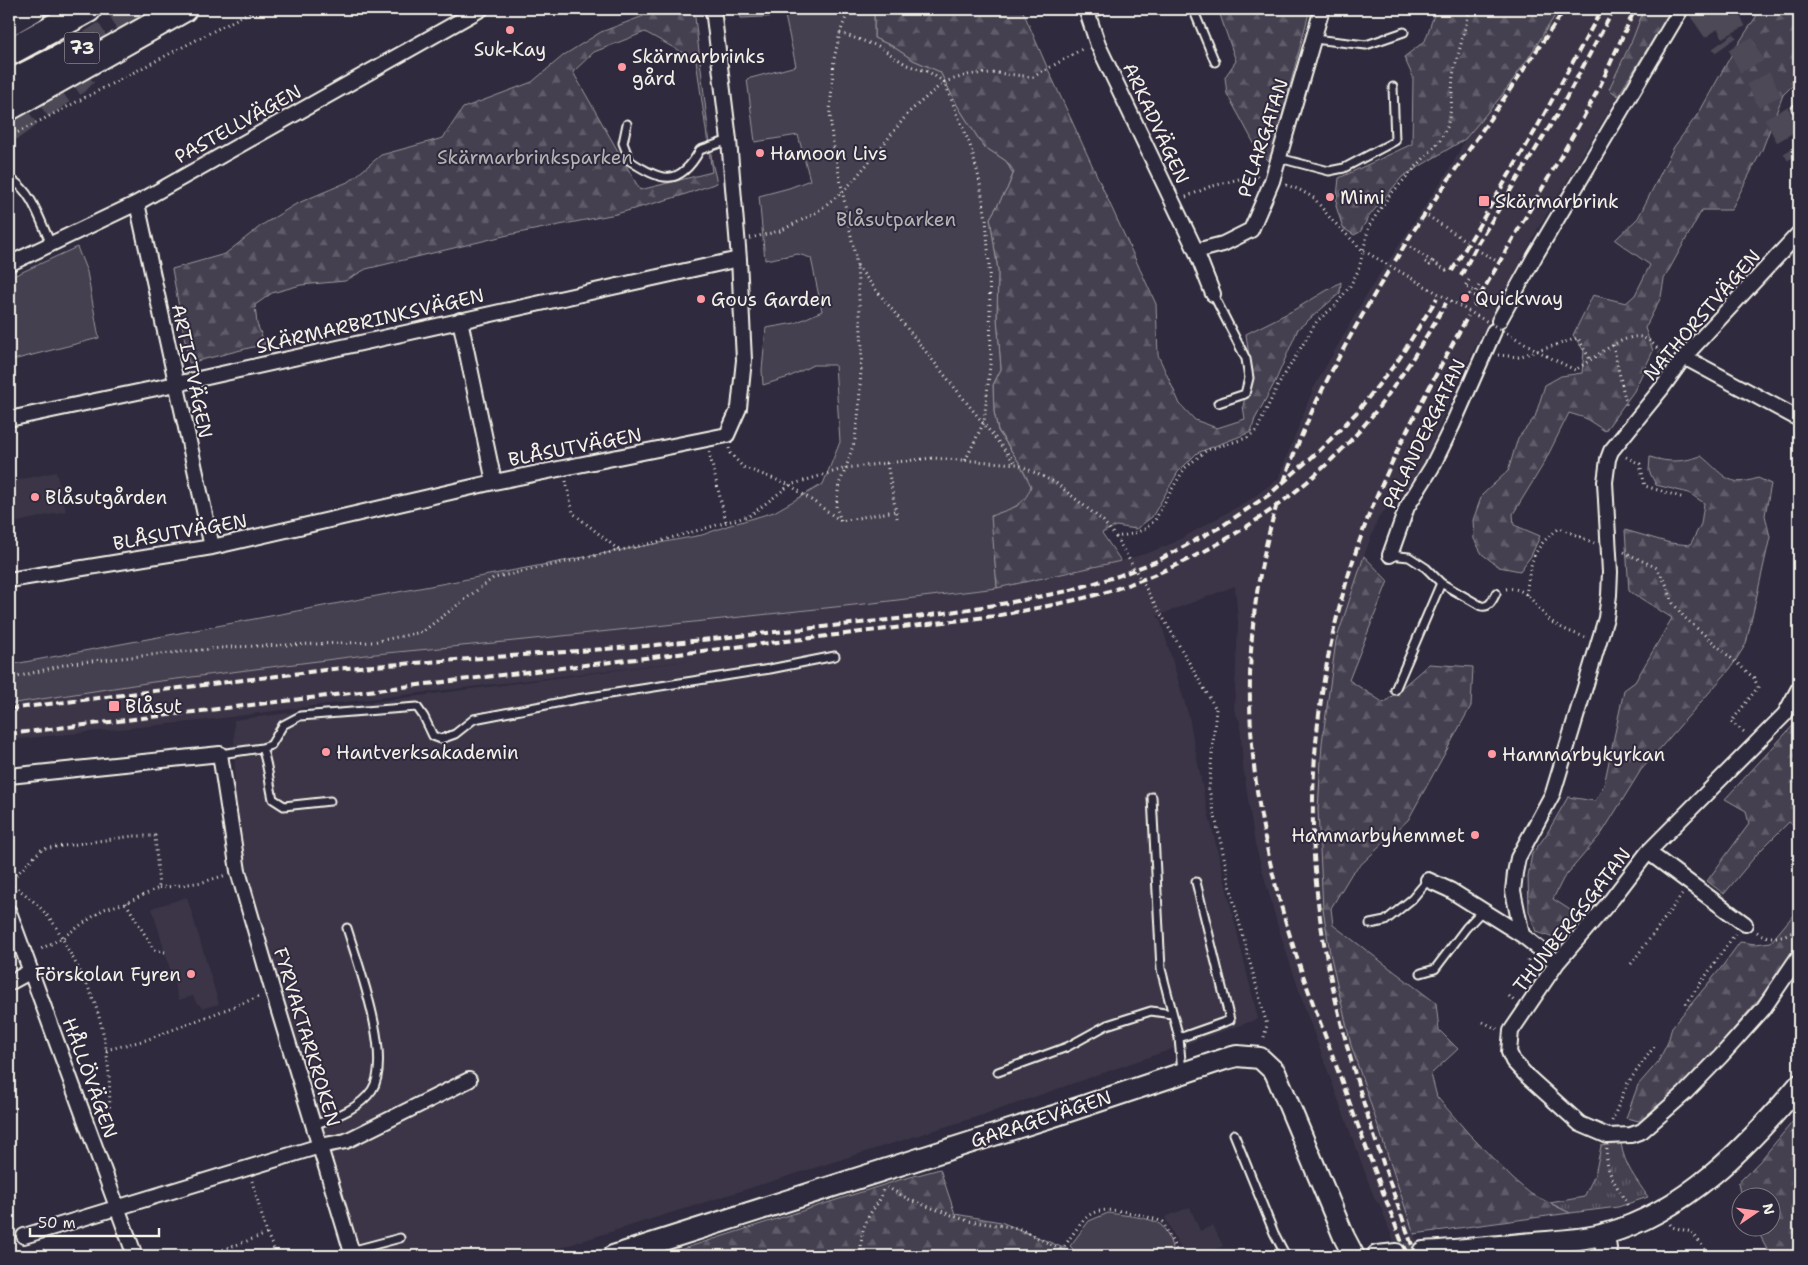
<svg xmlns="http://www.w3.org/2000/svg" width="1808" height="1265" viewBox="0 0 1808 1265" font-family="'Shantell Sans',sans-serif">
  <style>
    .built { fill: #3b3647 }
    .grass { fill: url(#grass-tufts); stroke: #9c989c }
    .forest { fill: url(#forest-firs); stroke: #9c989c; fill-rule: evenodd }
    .park { fill: #454050; stroke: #9c989c }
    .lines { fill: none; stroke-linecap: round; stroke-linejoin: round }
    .secondary-tunnel { stroke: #4d4857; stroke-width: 20; stroke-dasharray: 20 10; stroke-linecap: butt }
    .highway-tunnel { stroke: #4d4857; stroke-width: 26; stroke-dasharray: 26 13; stroke-linecap: butt }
    .lane-casing { stroke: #f4f1e8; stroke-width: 11 }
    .street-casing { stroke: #f4f1e8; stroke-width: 18 }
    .secondary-casing { stroke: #f4f1e8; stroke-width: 24 }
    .highway-casing { stroke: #f4f1e8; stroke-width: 30 }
    .path { stroke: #f4f1e8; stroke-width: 3; stroke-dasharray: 1 4; stroke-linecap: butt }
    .lane { stroke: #2f2a3d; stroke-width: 7 }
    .street { stroke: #2f2a3d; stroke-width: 14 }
    .secondary { stroke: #2f2a3d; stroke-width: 20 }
    .highway { stroke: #2f2a3d; stroke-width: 26 }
    .rail { stroke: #f4f1e8; stroke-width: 4; stroke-dasharray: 8 4; stroke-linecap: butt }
    .path-bridge { stroke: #f4f1e8; stroke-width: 3; stroke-dasharray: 1 4; stroke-linecap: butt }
    .poi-dot { fill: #ff9aa2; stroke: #2f2a3d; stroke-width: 2 }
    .labels { text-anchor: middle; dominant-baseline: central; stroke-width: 4; stroke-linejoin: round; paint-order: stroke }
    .shield { fill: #2f2a3d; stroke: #b9b5b5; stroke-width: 1 }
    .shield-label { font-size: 18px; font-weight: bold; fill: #f4f1e8 }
    .poi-label { font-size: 19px; fill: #f4f1e8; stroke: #2f2a3d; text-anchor: start }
    .street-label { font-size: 19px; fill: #f4f1e8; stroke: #2f2a3d }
    .park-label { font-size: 19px; fill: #b7b3b3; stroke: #2f2a3d }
  </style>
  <defs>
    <pattern id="grass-tufts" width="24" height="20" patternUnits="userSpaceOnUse" patternTransform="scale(1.25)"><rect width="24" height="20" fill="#454050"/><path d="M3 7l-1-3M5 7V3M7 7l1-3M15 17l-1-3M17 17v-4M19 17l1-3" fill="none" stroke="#605c69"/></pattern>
    <pattern id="forest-firs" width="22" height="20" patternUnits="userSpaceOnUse" patternTransform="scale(1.25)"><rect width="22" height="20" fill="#454050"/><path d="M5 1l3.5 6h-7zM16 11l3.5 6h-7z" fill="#605c69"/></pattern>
  </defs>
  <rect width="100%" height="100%" fill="#2f2a3d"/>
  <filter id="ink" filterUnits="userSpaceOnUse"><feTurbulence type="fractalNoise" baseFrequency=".02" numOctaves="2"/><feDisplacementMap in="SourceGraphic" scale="10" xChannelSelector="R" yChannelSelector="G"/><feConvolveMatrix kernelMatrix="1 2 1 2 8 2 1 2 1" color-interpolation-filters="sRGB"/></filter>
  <g filter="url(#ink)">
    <!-- built -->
    <path class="built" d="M1559,9H1644L1633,38L1609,89L1618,96L1539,227L1475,347L1448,405L1426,460L1405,492L1379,516L1364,556L1336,641L1322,743L1318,810L1320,860L1330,953L1351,1045L1422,1256H1399L1380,1205L1375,1200L1308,1017L1279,930L1255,844L1243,767L1240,722L1234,710L1238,622L1235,586L1157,616L1160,619L1189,717L1204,795L1258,1019L986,1114L534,1256H362L236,872L234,720L695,660L328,704L199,721L9,740V704L153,682L365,655L515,641L873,603L997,588L1121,561L1148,553L1173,543L1248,501L1278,479L1313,389L1368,292L1454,162L1465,139L1503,94L1529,57Z
      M56,472L66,511L9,524V482Z
      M187,897L219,1004L203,1008L196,1002L193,996L179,1000L152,908Z
      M1190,1207L1200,1231L1213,1225L1223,1246L1208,1252L1210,1256H1184L1165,1217Z"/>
    <!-- grass -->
    <path class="grass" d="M1621,1143C1624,1165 1636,1179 1648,1197L1618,1207L1570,1213L1550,1203L1584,1197L1595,1175L1601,1146Z"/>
    <!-- forest -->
    <path class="forest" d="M662,9H694L712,162L717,183L680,196L616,214L508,235L366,269L345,281L301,285L272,293L255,305L257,324L265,344L189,363L172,269L225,254L262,225L296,204L350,181L381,155L443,138L463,108L532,82L564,55L601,32ZM645,32L696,60L712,172L640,190L573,72L594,52Z
      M874,9H1022L1047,67L1156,304L1158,355L1180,404L1195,420L1217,428L1245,419L1243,406L1251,371L1246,334L1292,311L1341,282L1340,293L1298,329L1275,382L1255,419L1251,432L1197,453L1178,472L1152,517L1136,529L1116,526L1102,533L1121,561L997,588L990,516L1017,506L1020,464L998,430L994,412L993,385L1001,369L997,318L998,271L990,218L1007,189L1014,172L1006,161L983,146L957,105L940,72L913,60L892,46L874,38Z
      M1218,9H1310L1270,162L1257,149L1242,121L1227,94L1225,77L1236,61Z
      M1436,9H1559L1529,57L1503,94L1465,139L1402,177L1370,215L1360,232L1354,235L1343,228L1336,206L1339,178L1412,144L1413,77L1404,57L1425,41Z
      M1644,9H1672L1618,96L1609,89L1633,38Z
      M1761,9H1799V79L1783,95L1762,150L1731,210H1702L1664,279L1661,297L1645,328L1653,351L1634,391L1605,431L1585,418L1569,413L1543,465L1513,514L1514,525L1540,536L1531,556L1520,571L1499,567L1482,554L1474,539L1473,520L1482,495L1508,471L1518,438L1535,417L1545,385L1561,376L1582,373L1584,351L1573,335L1593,295L1626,303L1635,295L1650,265L1615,240L1638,218L1674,147L1700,111L1733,52Z
      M1701,456C1723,473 1727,489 1758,478L1771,484L1765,515L1770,537L1746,644L1730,669L1641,770L1602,833L1563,879L1553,899L1578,915L1567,935L1554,938L1536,932L1529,911L1528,876L1532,854L1546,835L1568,797L1595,801L1604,785L1624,690L1635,682L1672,618L1629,591L1625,530L1670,543L1690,545L1701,524L1704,503L1689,493L1656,485L1649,471L1650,457C1669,463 1683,462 1701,456Z
      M1364,556L1388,581L1349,680L1384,703L1429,664L1473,667L1471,706L1408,820L1352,873L1331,908L1333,925L1436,1003L1439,1030L1458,1049L1431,1074L1437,1097L1469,1134L1513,1179L1531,1194L1570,1213L1414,1234L1351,1045L1330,953L1323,909L1318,810L1322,743L1336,641Z
      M1799,719V830L1789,822L1758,853L1724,894L1707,881L1749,824L1746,811L1725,799Z
      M1799,908V956L1774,981L1693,1077L1643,1122L1626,1118L1638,1085L1658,1062L1668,1042L1672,1027L1721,968L1740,942L1756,944L1771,942Z
      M1799,1114V1256H1771L1756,1228H1770V1198L1741,1197L1738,1183L1760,1161Z
      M940,1169L955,1214L1001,1222L1071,1251L1076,1256H1047L1044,1252L1037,1256H963L961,1251L932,1250L909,1256H665L670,1253L899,1180Z"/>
    <!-- park -->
    <path class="park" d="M739,9H874V38L892,46L913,60L940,72L957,105L983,146L1006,161L1013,174L1007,189L990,218L998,271L997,318L1001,369L993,385L994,412L998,431L1020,464L1031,486C1024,508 1010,508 991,516L997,588L873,603L515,641L365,655L153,682L9,704V665L702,535L727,526L774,512L823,484L840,442L835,365H813L789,377L763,385L762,370L766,328L795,323L822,311L811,258L798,254L765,260L759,196L789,188L810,180L798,135L755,142L747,79L796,66L785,16L741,18Z
      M77,247L87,272L99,338L9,361V278Z
      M1108,1213C1121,1215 1153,1217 1162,1226C1169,1233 1172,1247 1174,1256H1080L1070,1246L1089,1221Z"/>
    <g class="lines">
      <!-- secondary-tunnel -->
      <path class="secondary-tunnel" d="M1396,1254L1423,1252"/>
      <!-- highway-tunnel -->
      <path class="highway-tunnel" d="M1701,9L1726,45
        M1722,9L1785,130L1799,154
        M1797,9L1799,13
        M124,37L154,9
        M50,68L136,15
        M9,129L76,82L85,73"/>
      <defs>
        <path id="lane" d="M1193,9L1215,62
          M1087,15L1103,9
          M1314,39L1366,45L1404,32
          M1796,109L1799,111
          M627,124L623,143L630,161C661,181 679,188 700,150L729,140
          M1279,158L1329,171L1344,168L1395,141L1393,87
          M9,181L12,180C32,191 41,223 51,244
          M1213,294L1246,359L1249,378L1245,394L1218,403
          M1390,555L1409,557L1426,568L1441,583L1481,606C1490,608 1493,599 1496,593
          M1395,690L1441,583
          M262,748L271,745L283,725L300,716L417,707L424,717L433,736L441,739L455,734L474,719L577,699L770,669L835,656
          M220,754L262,748C268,764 269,782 273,799L284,806L330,801
          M1152,797L1161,969L1179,1038
          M1370,924L1385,921L1412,899L1428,880
          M1421,973L1435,969L1466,928L1482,911
          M998,1072L1067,1047L1107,1025L1151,1011L1172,1014
          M1182,1072L1179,1038L1230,1020L1196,882
          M314,1125C335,1117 359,1109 372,1090C393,1058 358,964 347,928
          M1234,1134L1274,1233L1286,1256
          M351,1251L400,1238"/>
        <path id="street" d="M1086,9L1098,45L1196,251L1223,244L1251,230L1272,181L1322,9
          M137,203L212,547
          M1196,251L1213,294
          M9,264L137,203L481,9
          M460,320L494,482
          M1499,321L1535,256L1681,9
          M1684,357L1799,419
          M9,419L176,384L739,259
          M1390,555L1407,507L1432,467L1452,426L1494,331
          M9,580L212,547L494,482L727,435L739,408L744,360L739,259L729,140L713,9
          M1799,688L1785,714L1648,852L1612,899L1557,963L1511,1031L1509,1052L1513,1061L1527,1076L1580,1124L1608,1136L1631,1135L1642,1131L1684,1094L1721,1056L1763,1009L1799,956
          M9,776L220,754L238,871L273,992L353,1256
          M1648,852L1745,924
          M1428,880L1450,890L1522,935
          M9,912L135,1256
          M1557,963L1522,935L1513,891L1515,873L1518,858L1553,793L1606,618L1609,595L1610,572L1605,482L1608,459L1611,451L1662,388L1684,357L1799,233
          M9,983L31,971
          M24,1236L320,1146L346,1141L469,1080"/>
        <path id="secondary" d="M1604,1234L1607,1256
          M1423,1252C1460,1250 1497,1246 1534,1243C1557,1241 1583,1240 1605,1234C1685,1212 1748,1146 1799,1085
          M613,1256L1057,1115L1225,1059L1237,1056L1260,1058L1275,1072L1344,1237L1354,1256
          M1377,1256L1396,1254"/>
        <path id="highway" d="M9,22L32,9
          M9,52L88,9
          M9,84L69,54
          M9,107L183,9"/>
      </defs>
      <!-- lane casing -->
      <use href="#lane" class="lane-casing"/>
      <!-- street casing -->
      <use href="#street" class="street-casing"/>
      <!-- secondary casing -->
      <use href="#secondary" class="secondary-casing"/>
      <!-- highway casing -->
      <use href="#highway" class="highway-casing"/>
      <!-- path -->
      <path class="path" d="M1128,9C1141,12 1159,15 1171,9
        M840,33L878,46L907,65L929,72L944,82L970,145L979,178L986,219L989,263L991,356L984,422L965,461
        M9,137L256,9
        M1286,185L1298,189L1314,198L1330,218L1363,251
        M1186,197L1209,187L1254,175L1258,177
        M1428,216L1466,241
        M750,238L780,231L814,214L844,191L876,154L909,112L944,82L971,74L997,73L1033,77L1084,48
        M1410,247L1433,262
        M1481,252L1495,260
        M1425,262L1430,265L1433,262L1446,270L1447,268
        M857,266L1016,464
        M1469,280L1465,286L1472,290
        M1475,296L1470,294L1472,290L1476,292L1479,286
        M1613,345L1627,408
        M1498,355L1518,357L1578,338L1591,361
        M1547,356L1575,370C1591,361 1626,330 1644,338C1653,341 1660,353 1667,359
        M729,448L730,453L743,467L790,485L841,521L895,511
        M709,452L726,522
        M1626,457L1640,464L1645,486L1684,498
        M887,463L897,518
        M566,481L573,513L620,551
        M841,521L836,507L839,484L846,468L855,439L859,409L862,348L857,266L832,138L830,112L834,59L840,33L849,9
        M1624,552L1657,568L1666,584L1673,603L1684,617L1754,678L1758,687L1731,722L1747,734
        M1506,589C1529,585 1537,611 1552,622C1562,629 1573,633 1585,637
        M1526,595C1531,562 1531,548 1560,528L1594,543
        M9,679L71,663L231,647L373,642L422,632L493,578L653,543L749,516L790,485L846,468L887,463L932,458L1017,464L1056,483L1103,521L1116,537L1132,534L1145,529L1155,520L1172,489L1185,468L1207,450L1247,438L1257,430L1276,389L1317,321L1335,306L1350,286L1359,269L1369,226L1389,196L1439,142L1447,127L1451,109L1453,75L1470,9
        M1216,709L1209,789L1235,907L1267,1025L1263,1041
        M9,882L42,849L133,836H155L159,888L126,903L104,909L62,938L39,950
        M9,883C25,893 39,905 51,920C59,930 64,942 70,953C79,969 89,987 95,1004C109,1044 113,1094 107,1136
        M159,888L203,882L226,875
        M126,903L154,950L165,952
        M1757,932C1771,942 1785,935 1799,930
        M1528,960L1532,973
        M1631,964L1682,895
        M1509,996L1515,1002
        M1686,1004L1735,934
        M1483,1022L1497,1029
        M106,1050L146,1040L261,996
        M1612,1121L1627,1084L1656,1044
        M1607,1149C1604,1174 1619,1186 1628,1207
        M252,1181L267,1234L277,1256
        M887,1187L910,1200L968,1221L1018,1228L1062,1250L1069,1256
        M1670,1224L1672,1227L1692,1232L1710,1256
        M28,1250L29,1255L45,1250L48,1256
        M1062,1250C1069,1240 1081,1220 1091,1214C1108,1204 1146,1216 1163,1222L1179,1256
        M204,1256L267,1234
        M861,1256C861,1242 861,1230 869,1216C874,1206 882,1201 883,1188"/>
      <!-- lane -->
      <use href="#lane" class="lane"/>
      <!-- street -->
      <use href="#street" class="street"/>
      <!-- secondary -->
      <use href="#secondary" class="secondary"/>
      <!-- highway -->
      <use href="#highway" class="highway"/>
      <!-- rail -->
      <path class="rail" d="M1395,261L1412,233L1565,9
        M1452,271L1535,131L1602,9
        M1461,276L1478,243L1558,113L1614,9
        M1474,306L1583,118L1600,86L1635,9
        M1284,482C1309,407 1348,338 1389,270
        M1277,504C1237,636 1244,769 1280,902C1294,953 1313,1004 1332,1054C1356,1122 1382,1189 1407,1256
        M9,709L333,669L646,646L925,616L1007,603L1068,591L1118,576L1157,561L1222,526L1270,494L1320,450L1357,412L1399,359L1437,298
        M9,734L995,616C1031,609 1067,603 1103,593C1205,562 1303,500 1371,417C1400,381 1423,342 1446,303
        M1416,1256C1379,1154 1343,1051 1324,943C1299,801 1317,650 1369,515C1397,446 1432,381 1468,316"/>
      <!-- path-bridge -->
      <path class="path-bridge" d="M1364,251L1547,356
        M1116,537L1216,709"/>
    </g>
  </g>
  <!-- markers -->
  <g class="poi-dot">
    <circle cx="510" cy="30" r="5"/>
    <circle cx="622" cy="67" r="5"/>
    <circle cx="760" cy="153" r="5"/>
    <circle cx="1330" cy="197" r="5"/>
    <rect x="1478" y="195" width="12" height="12" rx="2.5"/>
    <circle cx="1465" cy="298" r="5"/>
    <circle cx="701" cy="299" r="5"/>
    <circle cx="35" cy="497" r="5"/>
    <rect x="108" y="700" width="12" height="12" rx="2.5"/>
    <circle cx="326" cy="752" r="5"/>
    <circle cx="1492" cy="754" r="5"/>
    <circle cx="1475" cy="835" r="5"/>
    <circle cx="191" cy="974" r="5"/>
  </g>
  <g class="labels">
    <!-- shield labels -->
    <rect class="shield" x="64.5" y="32.5" width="35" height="31" rx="4"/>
    <g class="shield-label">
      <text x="82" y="48">73</text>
    </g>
    <!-- poi labels -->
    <g class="poi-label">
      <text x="510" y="49" text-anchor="middle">Suk-Kay</text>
      <text x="632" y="56">Skärmarbrinks<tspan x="632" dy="22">gård</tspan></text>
      <text x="770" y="153">Hamoon Livs</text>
      <text x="1340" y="197">Mimi</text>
      <text x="1495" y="201">Skärmarbrink</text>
      <text x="1475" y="298">Quickway</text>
      <text x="711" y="299">Gous Garden</text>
      <text x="45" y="497">Blåsutgården</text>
      <text x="125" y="706">Blåsut</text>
      <text x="336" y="752">Hantverksakademin</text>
      <text x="1502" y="754">Hammarbykyrkan</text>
      <text x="1465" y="835" text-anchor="end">Hammarbyhemmet</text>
      <text x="181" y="974" text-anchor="end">Förskolan Fyren</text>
    </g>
    <!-- street labels -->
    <g class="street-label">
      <text transform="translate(1156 123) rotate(65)">ARKADVÄGEN</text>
      <text transform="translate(238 124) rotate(-29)">PASTELLVÄGEN</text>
      <text transform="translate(1263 138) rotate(-72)">PELARGATAN</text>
      <text transform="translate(1702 315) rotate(-49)">NATHORSTVÄGEN</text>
      <text transform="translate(370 321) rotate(-13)">SKÄRMARBRINKSVÄGEN</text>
      <text transform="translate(192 371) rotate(78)">ARTISTVÄGEN</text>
      <text transform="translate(1424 434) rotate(-64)">PALANDERGATAN</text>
      <text transform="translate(575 447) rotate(-11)">BLÅSUTVÄGEN</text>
      <text transform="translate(180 532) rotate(-10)">BLÅSUTVÄGEN</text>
      <text transform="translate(1572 920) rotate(-52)">THUNBERGSGATAN</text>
      <text transform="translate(307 1037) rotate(73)">FYRVAKTARKROKEN</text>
      <text transform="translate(90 1078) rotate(70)">HÅLLÖVÄGEN</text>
      <text transform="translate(1041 1119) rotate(-18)">GARAGEVÄGEN</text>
    </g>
    <!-- park labels -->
    <g class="park-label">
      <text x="535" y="157">Skärmarbrinksparken</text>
      <text x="896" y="219">Blåsutparken</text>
    </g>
  </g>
  <!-- margin -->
  <rect width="1808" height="1265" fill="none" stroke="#2f2a3d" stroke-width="30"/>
  <rect x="15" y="15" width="1778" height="1235" fill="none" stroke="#f4f1e8" stroke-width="2" filter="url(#ink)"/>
  <!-- north arrow -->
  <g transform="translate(1756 1212) rotate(77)"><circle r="24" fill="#2f2a3d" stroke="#7e7a81"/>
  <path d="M0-4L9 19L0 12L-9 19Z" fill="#ff9aa2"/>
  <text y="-8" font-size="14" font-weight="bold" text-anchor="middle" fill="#f4f1e8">N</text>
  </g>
  <!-- scale -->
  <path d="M30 1228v8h129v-8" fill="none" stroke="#f4f1e8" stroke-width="2.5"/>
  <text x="38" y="1228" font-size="15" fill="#f4f1e8" stroke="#2f2a3d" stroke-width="4" paint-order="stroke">50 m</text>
</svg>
